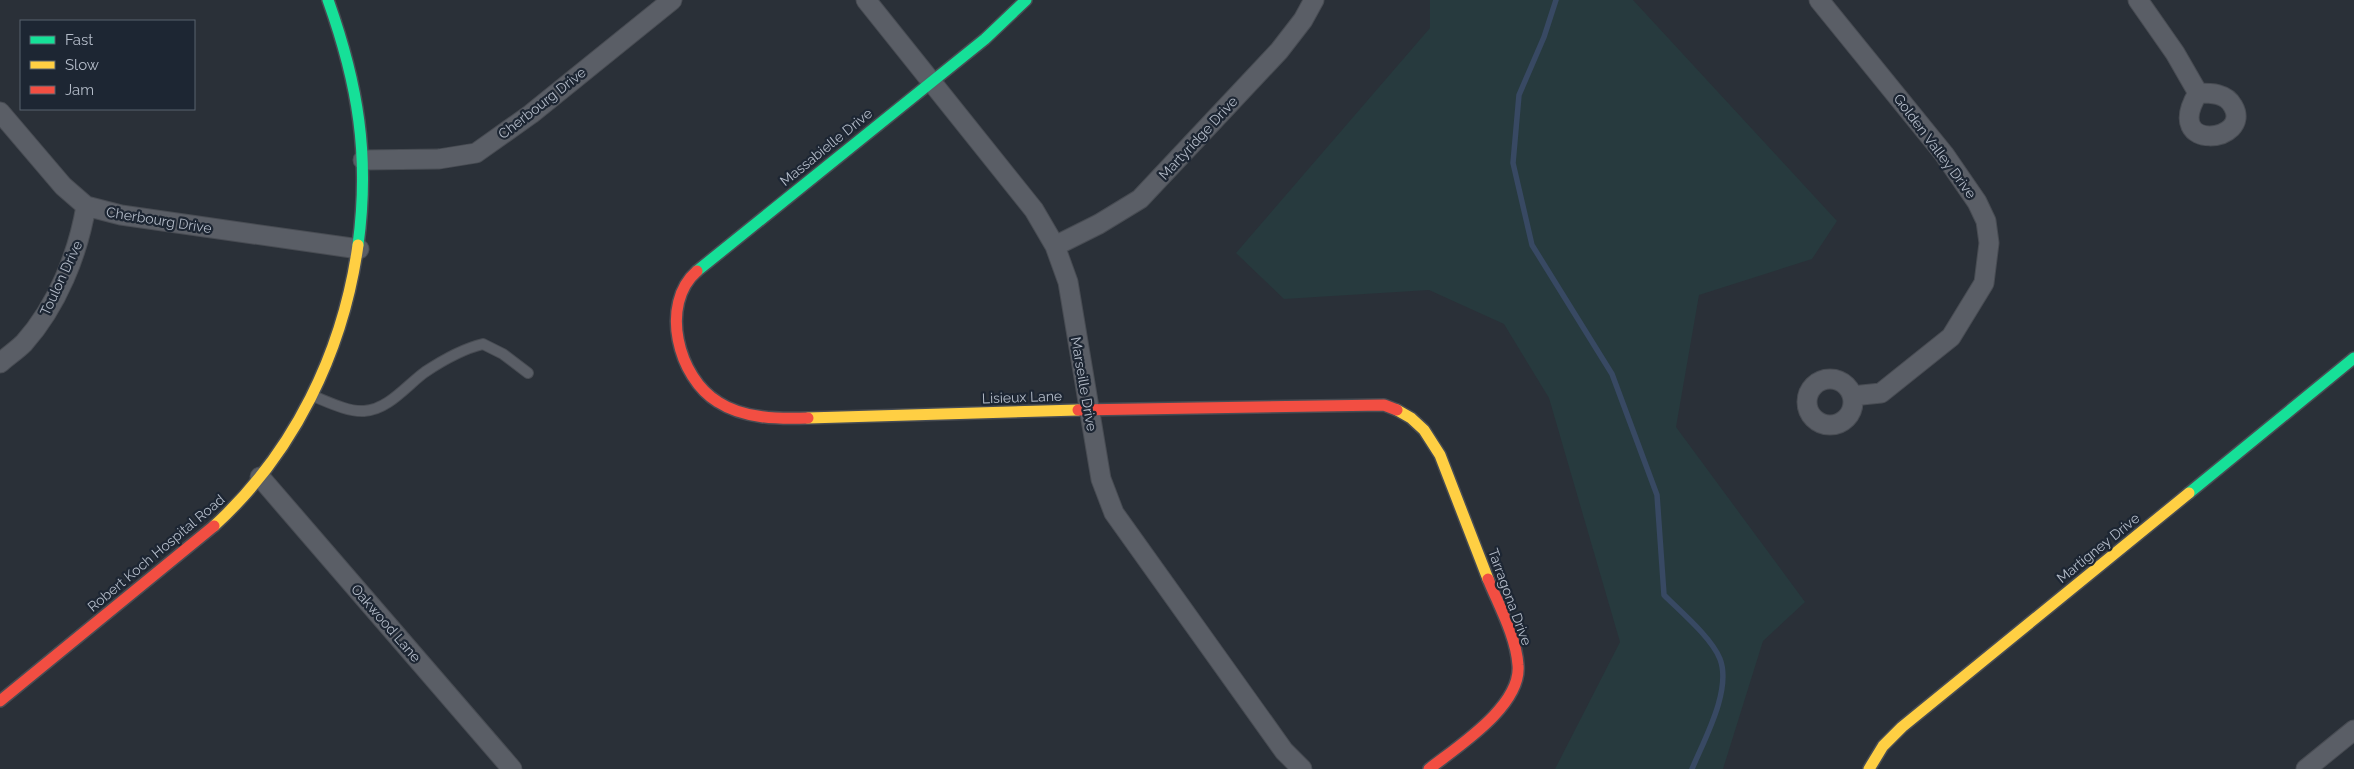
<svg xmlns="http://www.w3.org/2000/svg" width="2354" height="769" viewBox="0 0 2354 769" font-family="Raleway,sans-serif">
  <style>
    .green { fill: #273a3e }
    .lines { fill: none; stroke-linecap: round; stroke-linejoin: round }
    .stream { stroke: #384963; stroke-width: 5.5 }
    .lane-casing { stroke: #484c53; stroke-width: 12 }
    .street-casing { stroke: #484c53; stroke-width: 21 }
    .fast-casing { stroke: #484c53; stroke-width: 14 }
    .slow-casing { stroke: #484c53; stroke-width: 14 }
    .jam-casing { stroke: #484c53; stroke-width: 14 }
    .lane { stroke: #5a5e66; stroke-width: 10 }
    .street { stroke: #5a5e66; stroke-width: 19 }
    .fast { stroke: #16e098; stroke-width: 11 }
    .slow { stroke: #ffcf43; stroke-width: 11 }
    .jam { stroke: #f24e42; stroke-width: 11 }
    .labels { text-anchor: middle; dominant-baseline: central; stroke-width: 4.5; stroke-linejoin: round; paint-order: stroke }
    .street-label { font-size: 14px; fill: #b4bcc9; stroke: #1d2633 }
  </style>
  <rect width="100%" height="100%" fill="#2a3038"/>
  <!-- green -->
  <path class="green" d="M1430,0H1633L1837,221L1812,259L1699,295L1676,427L1805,602L1763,641L1723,769H1555L1620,642L1549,398L1504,324L1429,290L1284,299L1236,253L1430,28Z"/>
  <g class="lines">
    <!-- stream -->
    <path class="stream" d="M1556,0L1544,37L1519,95L1513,163L1532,245L1612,374L1657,495L1664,595C1680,611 1712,638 1720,659C1732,690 1704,740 1692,769"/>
    <defs>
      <path id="lane" d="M313,396C328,402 348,412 364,411C388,410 407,385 425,372C443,360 462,349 483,344L503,354L528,373"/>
      <path id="street" d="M866,0L1034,210L1055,246L1068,282L1101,479L1114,513L1284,751L1302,769
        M1819,0L1944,154L1977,202L1986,221L1989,243L1984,283L1951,337L1881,393L1852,396
        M2138,0L2175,53L2198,93
        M2198,93C2211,93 2226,93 2233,106C2254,142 2161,154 2198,93Z
        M0,112L63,186L86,206L121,215L359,249
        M363,160L439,159L476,153L531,114L672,0
        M1055,246L1099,224L1140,199L1279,51L1303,20L1314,0
        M0,363C8,356 17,350 24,343C57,306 78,254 86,206
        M1807 402a23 23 0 1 1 46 0a23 23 0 1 1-46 0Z
        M260,477L512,769
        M2306,769L2354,730"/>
      <path id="fast" d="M328,0C358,84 370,155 358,245
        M697,271L985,39L1026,0
        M2189,493L2354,358"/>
      <path id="slow" d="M1397,410L1411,418L1424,430L1440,455L1488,579
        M808,418L1078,410
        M214,526C294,453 343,352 358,245
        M1869,769L1883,746L1902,727L2189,493"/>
      <path id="jam" d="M697,271C659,304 678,378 718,402C744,419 779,419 808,418
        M1078,410L1384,405L1397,410
        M0,701L214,526
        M1429,769C1457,747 1522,706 1518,665C1516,636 1499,606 1488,579"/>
    </defs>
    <!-- lane casing -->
    <use href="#lane" class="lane-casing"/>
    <!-- street casing -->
    <use href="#street" class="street-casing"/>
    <!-- fast casing -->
    <use href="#fast" class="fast-casing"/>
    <!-- slow casing -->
    <use href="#slow" class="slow-casing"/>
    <!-- jam casing -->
    <use href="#jam" class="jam-casing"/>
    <!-- lane -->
    <use href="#lane" class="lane"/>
    <!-- street -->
    <use href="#street" class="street"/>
    <!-- fast -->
    <use href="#fast" class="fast"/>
    <!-- slow -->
    <use href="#slow" class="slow"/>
    <!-- jam -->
    <use href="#jam" class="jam"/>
  </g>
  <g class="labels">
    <!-- street labels -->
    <g class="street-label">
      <text transform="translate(542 103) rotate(-38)">Cherbourg Drive</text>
      <text transform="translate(1198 138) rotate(-47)">Martyridge Drive</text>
      <text transform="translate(1935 146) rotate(53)">Golden Valley Drive</text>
      <text transform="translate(826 147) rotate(-39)">Massabielle Drive</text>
      <text transform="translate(159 220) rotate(9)">Cherbourg Drive</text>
      <text transform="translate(61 278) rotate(-65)">Toulon Drive</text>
      <text transform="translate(1084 384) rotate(80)">Marseille Drive</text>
      <text transform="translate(1022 397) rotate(-2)">Lisieux Lane</text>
      <text transform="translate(2098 548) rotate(-39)">Martigney Drive</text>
      <text transform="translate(156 553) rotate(-40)">Robert Koch Hospital Road</text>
      <text transform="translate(1510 597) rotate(70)">Tarragona Drive</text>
      <text transform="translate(386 623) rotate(49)">Oakwood Lane</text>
    </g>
  </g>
  <!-- legend -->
  <rect x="20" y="20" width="175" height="90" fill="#1d2633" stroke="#59626f"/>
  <rect x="30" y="36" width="25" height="8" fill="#16e098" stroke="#59626f"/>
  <text x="65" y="45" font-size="15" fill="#b4bcc9">Fast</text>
  <rect x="30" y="61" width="25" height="8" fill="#ffcf43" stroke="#59626f"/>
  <text x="65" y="70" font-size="15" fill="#b4bcc9">Slow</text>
  <rect x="30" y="86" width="25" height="8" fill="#f24e42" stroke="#59626f"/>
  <text x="65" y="95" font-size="15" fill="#b4bcc9">Jam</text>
</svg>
